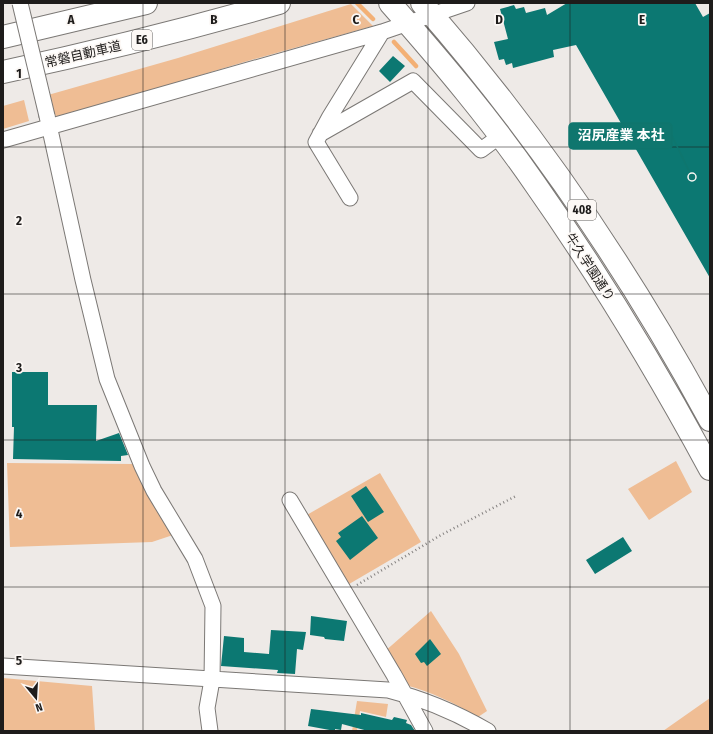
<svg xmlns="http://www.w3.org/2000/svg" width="713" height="734" viewBox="0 0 713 734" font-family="'Fira Sans Condensed','Noto Sans JP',sans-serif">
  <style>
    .green { fill: #efbd94 }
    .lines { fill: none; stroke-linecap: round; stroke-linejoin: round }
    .stream { stroke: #f3b075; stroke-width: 4.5 }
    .building { fill: #0c7872 }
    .minor-casing { stroke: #7b7875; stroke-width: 17 }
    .highway-casing { stroke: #7b7875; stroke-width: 24 }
    .path { stroke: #858280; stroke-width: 2.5; stroke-dasharray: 1 3; stroke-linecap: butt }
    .minor { stroke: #fff; stroke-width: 15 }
    .highway { stroke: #fff; stroke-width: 22 }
    .minor-bridge-casing { stroke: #7b7875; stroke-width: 17; stroke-linecap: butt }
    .minor-bridge { stroke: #fff; stroke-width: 15 }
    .grid { fill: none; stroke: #1e1c1b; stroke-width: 1; stroke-opacity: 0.55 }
    .labels { text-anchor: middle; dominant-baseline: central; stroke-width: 3.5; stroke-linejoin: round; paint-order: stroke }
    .shield { fill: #fcf8f5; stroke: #615e5c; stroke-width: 1 }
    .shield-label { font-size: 12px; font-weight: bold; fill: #1e1c1b }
    .street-label { font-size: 13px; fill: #1e1c1b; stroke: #fcf8f5 }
    .grid-label { font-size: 13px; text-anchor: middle; font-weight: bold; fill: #1e1c1b; stroke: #fcf8f5; stroke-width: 3.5; stroke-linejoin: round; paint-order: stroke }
    .leader { fill: none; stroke: #0f766e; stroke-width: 1.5 }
    .callout-dot { fill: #0f766e; stroke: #fcf8f5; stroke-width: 1.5 }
    .callout { fill: #0f766e; stroke: #0f766e; stroke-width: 1.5 }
    .callout-label { font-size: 14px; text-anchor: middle; font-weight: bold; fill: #fff }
  </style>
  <rect width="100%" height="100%" fill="#eeeae7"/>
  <!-- green -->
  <path class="green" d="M351,4L373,26L251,60L61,117L53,115L48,95L178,58Z
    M24,100L29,121L3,129V106Z
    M676,461L692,492L649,520L628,489Z
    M7,463L135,464L173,535L152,542L10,547Z
    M380,473L421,542L344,587L305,516Z
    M431,611L459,654L487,711L478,717C454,703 432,692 405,685L384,652Z
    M3,678L92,686L95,731H3Z
    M710,698V731H663Z
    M357,701L388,704L386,717L360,711L357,730L363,731H352Z"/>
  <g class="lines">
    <!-- stream -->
    <path class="stream" d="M357,3L373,19
      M394,42L416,66"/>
  </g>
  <!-- building -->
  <path class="building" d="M567,3H695L703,17L710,13V278L576,45L553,50L554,57L513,68L512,63L506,65L504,59L499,60L494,42L508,39L500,9L514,5L516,9L524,7L526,13L545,8L547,15Z
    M393,56L405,66L390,82L379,71Z
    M12,372H48V405H97L96,441L119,433L128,455L121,456V461L13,459L14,427H12Z
    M366,486L384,512L368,522L351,496Z
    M362,516L378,538L350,560L336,541L341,537L338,533Z
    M623,537L632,551L595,574L586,560Z
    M311,616L347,621L344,641L325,639L324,637L310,635Z
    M271,630L306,632L303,650L297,649L295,674L277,673L278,670L221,666L224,636L244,638V652L269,654Z
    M430,639L441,654L427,666L424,662L421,663L415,654Z
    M311,709L361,715V713L392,720L394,717L407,720L406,723L411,725L415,731H368L342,724L341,730L335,729V731L308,726Z"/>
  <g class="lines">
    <defs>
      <path id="minor" d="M47,116L83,280L107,379L142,466L154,491L195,559L213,606L212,680L207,708L210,731
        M320,134L413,81L481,150L500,136
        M3,140L382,32L467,3
        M350,198L316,142L329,118L382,32
        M290,500L394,675L425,731
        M3,666L388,690C425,699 455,712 488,731"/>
      <path id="highway" d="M390,3C441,61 491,120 535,184C599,275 657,371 710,469
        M422,3C533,130 630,272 710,420
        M3,37L146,3
        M3,72C96,52 188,29 279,3"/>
    </defs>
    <!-- minor casing -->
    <use href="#minor" class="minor-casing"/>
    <!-- highway casing -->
    <use href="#highway" class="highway-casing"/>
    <!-- path -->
    <path class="path" d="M357,585L441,535L516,496"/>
    <!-- minor -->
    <use href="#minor" class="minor"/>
    <!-- highway -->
    <use href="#highway" class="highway"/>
    <defs>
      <path id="minor-bridge" d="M20,3L47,116"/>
    </defs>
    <!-- minor-bridge casing -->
    <use href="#minor-bridge" class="minor-bridge-casing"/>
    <!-- minor-bridge -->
    <use href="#minor-bridge" class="minor-bridge"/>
  </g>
  <!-- grid -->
  <path class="grid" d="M143,3V731M285,3V731M428,3V731M570,3V731M3,147H710M3,294H710M3,440H710M3,587H710"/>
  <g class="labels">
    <!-- shield labels -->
    <g class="shield">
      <rect x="132" y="30" width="20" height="20" rx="3"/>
      <rect x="568" y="200" width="28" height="20" rx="3"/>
    </g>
    <g class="shield-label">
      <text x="142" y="40">E6</text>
      <text x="582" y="210">408</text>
    </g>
    <!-- street labels -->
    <g class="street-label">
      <text transform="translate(83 54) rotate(-13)">常磐自動車道</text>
      <text transform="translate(590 267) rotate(57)">牛久学園通り</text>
    </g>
  </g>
  <g class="grid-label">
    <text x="71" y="24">A</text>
    <text x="214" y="24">B</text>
    <text x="356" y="24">C</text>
    <text x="499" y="24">D</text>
    <text x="642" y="24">E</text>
    <text x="19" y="78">1</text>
    <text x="19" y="225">2</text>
    <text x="19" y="372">3</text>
    <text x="19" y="518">4</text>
    <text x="19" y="665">5</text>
  </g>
  <!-- callouts -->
  <path class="leader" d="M692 177L672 136"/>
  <circle class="callout-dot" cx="692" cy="177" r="4"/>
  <rect class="callout" x="569" y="123" width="103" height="26" rx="4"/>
  <g class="callout-label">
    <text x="621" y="140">沼尻産業 本社</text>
  </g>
  <!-- border -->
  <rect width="713" height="734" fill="none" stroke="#1e1c1b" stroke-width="8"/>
  <!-- north arrow -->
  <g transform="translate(36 698) rotate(162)" stroke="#fcf8f5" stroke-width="3" paint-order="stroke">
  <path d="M0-3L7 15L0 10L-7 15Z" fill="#1e1c1b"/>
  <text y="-6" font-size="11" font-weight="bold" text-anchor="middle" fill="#1e1c1b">N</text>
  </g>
</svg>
